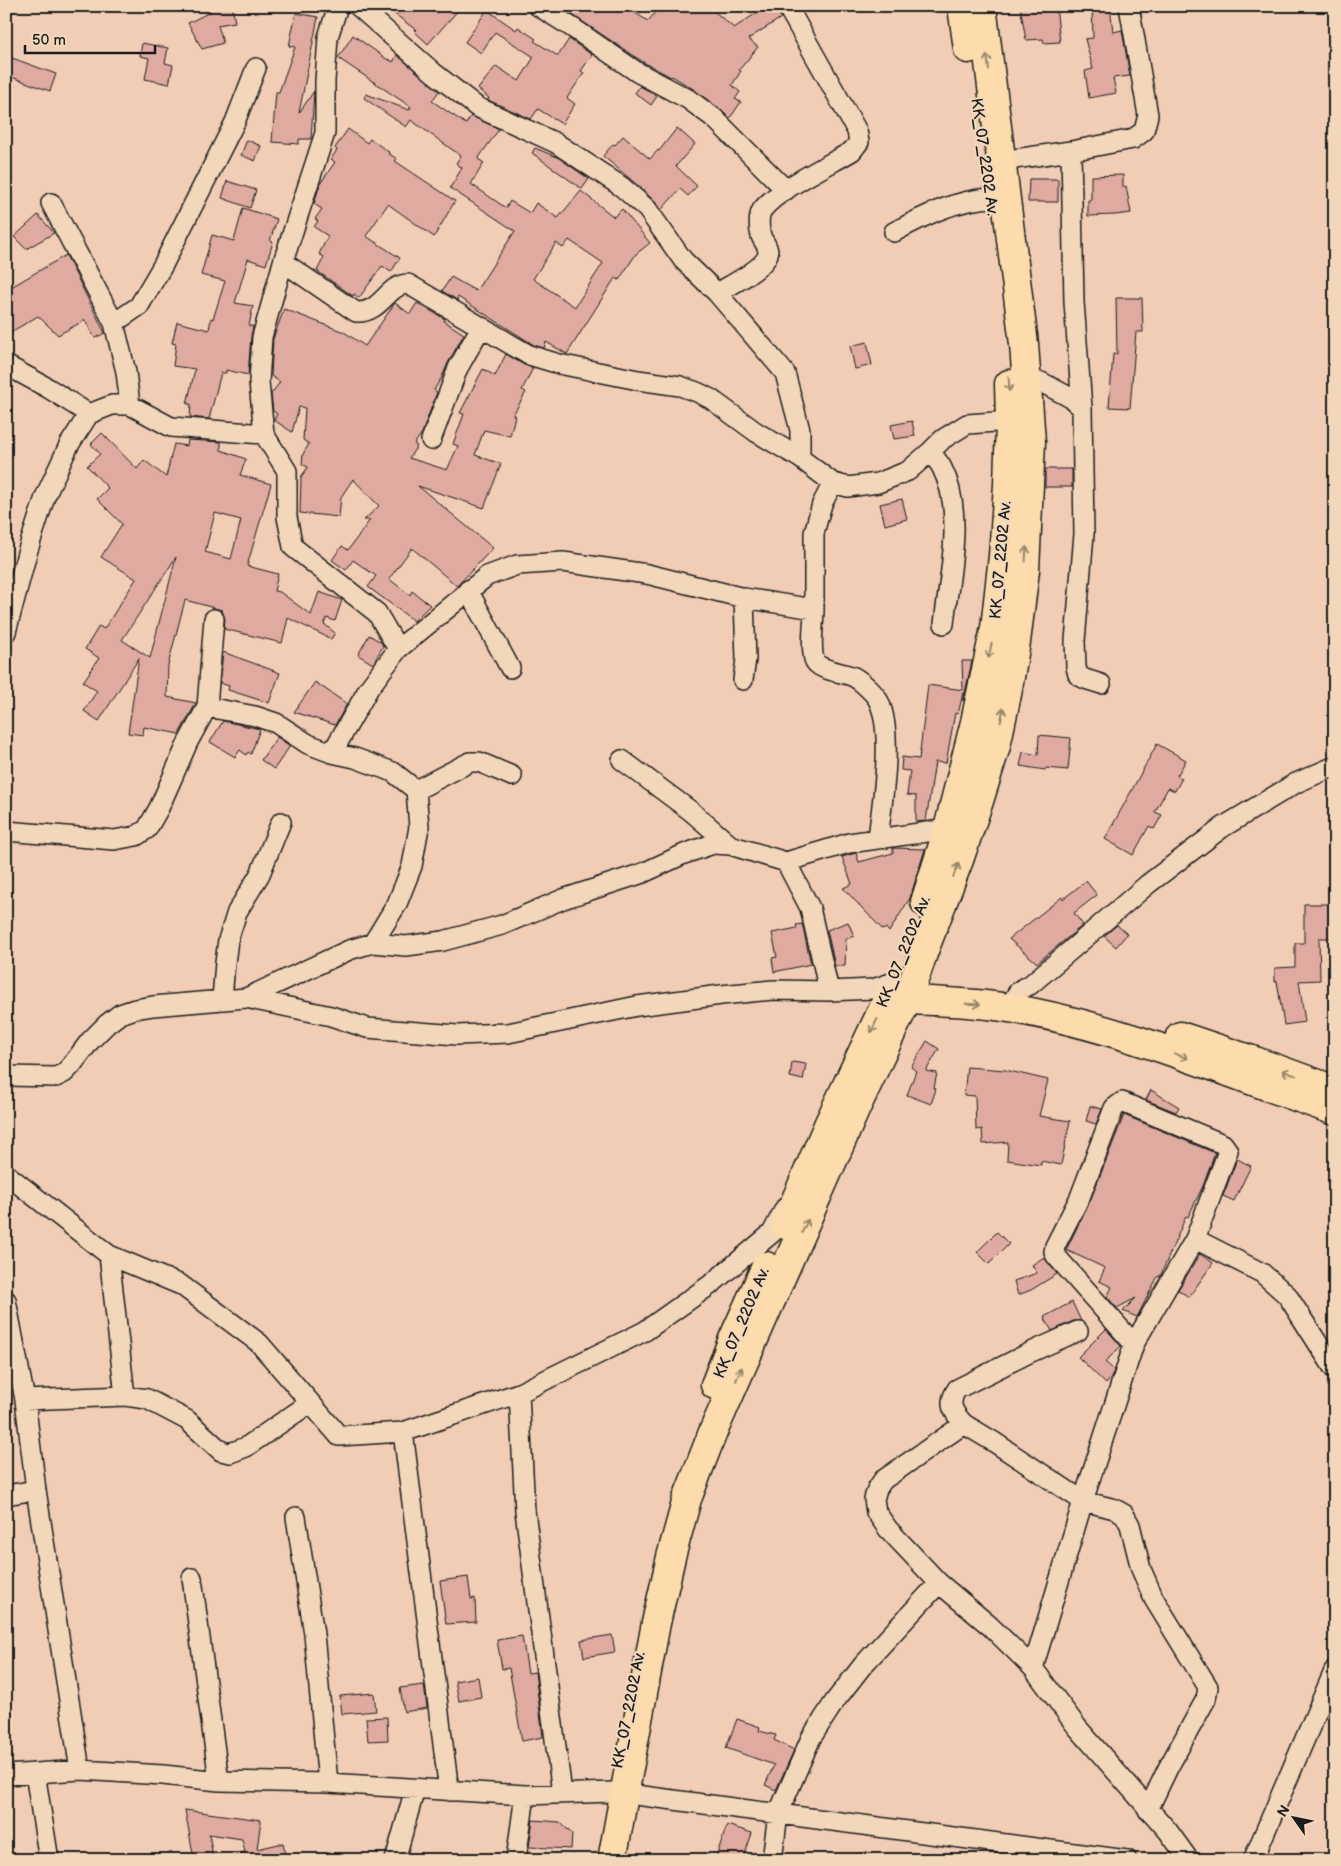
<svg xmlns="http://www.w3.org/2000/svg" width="1341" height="1866" viewBox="0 0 1341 1866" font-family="'Balsamiq Sans',sans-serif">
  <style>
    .building { fill: #dfaaa0; stroke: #1c1c1c; fill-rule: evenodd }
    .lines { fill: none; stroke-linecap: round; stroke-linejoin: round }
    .minor-casing { stroke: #1c1c1c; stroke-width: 22 }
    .primary-casing { stroke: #1c1c1c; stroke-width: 31 }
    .minor { stroke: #f3d7ba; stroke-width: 19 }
    .primary { stroke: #fcdcac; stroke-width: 28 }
    .oneway { stroke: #97866b }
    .labels { text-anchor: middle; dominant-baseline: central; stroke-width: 4.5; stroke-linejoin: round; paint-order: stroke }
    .street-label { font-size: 16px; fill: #1c1c1c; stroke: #f3d7ba }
  </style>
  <rect width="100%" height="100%" fill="#f2cdb6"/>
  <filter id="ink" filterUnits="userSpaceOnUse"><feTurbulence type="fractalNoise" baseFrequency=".02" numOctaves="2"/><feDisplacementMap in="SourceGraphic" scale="10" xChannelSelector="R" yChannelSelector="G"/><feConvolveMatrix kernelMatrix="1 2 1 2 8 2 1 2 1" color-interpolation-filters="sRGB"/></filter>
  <g filter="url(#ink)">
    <!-- building -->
    <path class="building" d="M209,6H232L235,22L218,25L223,43L202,49L188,23L210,12Z
      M384,6H462L428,44L414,31L416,30Z
      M576,6H624L648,21L661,6H670L679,13L685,6H708L734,28L767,6H776L781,18L748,39L758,47L739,70L741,71L732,85L740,92L735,99L741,102L730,118L695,90L672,76L671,77L643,62L571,14Z
      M1020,6H1056L1060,42L1044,43L1043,39L1026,40Z
      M1092,6H1110L1113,32L1122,30L1130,76L1113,78L1116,93L1089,98L1085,71L1093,69L1085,39L1093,38Z
      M487,10L516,30L518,27L536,39L534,41L558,56L569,39L592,55L581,71L584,73L567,98L575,104L562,124L538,109L531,119L488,100L489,98L478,89L496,66L519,81L534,57L495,32L481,53L465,42Z
      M296,13L318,17L299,113L314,91L311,139H299V144L272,142L276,92H279L295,47L289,46Z
      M353,35L388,60V59L393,62L397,55L439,91L432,101L466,124L471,116L499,129L478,159L484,163L471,184L506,208L510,201L530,213L536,203L558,218L581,191L614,217L622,209L650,243L636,254L619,280L615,278L567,354L546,342L544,348L534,345L458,297L457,300L442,291L451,277L476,291L515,231L450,188L462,168L456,163L461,156L411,120L406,127L364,98L366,94L409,110L411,107L338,58ZM569,240L603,263L575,307L533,279L556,243L563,248Z
      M142,43L168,48L165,63L173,65L169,84L145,79L149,58L140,56Z
      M12,58L56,74L50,91L6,75Z
      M640,86L657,96L651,105L635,93Z
      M677,128L695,144L676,166L697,186L688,196L680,189L662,209L642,189L603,156L613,144L615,145L623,136L650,159L658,150L659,151Z
      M348,129L367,143L370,139L389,152L388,153L397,159L395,161L455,201L434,237L388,204L366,236L400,258L391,272L382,266L359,298L354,294L353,296L317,271L324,257L319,254L328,236L314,227L318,221L315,219L322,209L314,204L320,184L335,162L331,159L337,150L335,148Z
      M247,140L261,146L255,161L241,155Z
      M535,148L559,158L589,179L582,189L532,153Z
      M1123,175V187L1126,186L1131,213L1115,215L1088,216V200H1091V176Z
      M1029,179H1058V202H1028Z
      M227,181L256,190L250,208L222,198Z
      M243,208L277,219L270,241L273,242L266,265L248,259L235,303L253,306L249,326H253L251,336L248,375L226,370V373H221L209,419L190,417L191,404H187L195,369L173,366L176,344L172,343L177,322L209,330L211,318L213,319L225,281L201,275L212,235L234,241Z
      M38,215L54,233L26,249L14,237Z
      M66,255L105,333L95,338L85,320L58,335L38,316L6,335V290Z
      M1116,298H1142L1143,332H1136L1130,408L1109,407L1113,354H1117Z
      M395,303L410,314L417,303L445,319L444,321L464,334L448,363L442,377L434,390L437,392L422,433L414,444L417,446L409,458L447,470L458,446L453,444L464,414L460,413L483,369L495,376L506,354L524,365L533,368L522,390L526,392L513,415L515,416L510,436L484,430L475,455L501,464L484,508L418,486L493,548L457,586L412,548L389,579L410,595L412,591L430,605L414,621L368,587L376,576L353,560L346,570L332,560L342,546L348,550L370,520H364L379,506L353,479L341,497L339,517L300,513L301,477L308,467L302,464L303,454L309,444L303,440L305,408L299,407L292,432L274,420L277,414L273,411L271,394L280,382L271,376L273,339L284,309L344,332L365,346Z
      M867,342L872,365L855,369L850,346Z
      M912,421L915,436L894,439L891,425Z
      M102,433L137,469L144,460L166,477L174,444L187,446L188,440L221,442V450L246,459L240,475L271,484L247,566L278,574L274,591L280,592L311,615L319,592L342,600L335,621L327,618L324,624L335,633L331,639L288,618L282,643L224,629L225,619L222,610L185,600L168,665L167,697L196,703L179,734L144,727L143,735L128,733L139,658L99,721L84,711L97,691L83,682L99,658L85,649L99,626L104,629L136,579L101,557L122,524L97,499L108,488L87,466L100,454L91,444ZM215,513L241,520L231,559L205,552ZM176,557L150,658L122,640Z
      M1045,469H1072V487H1045Z
      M902,499L907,519L885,525L880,504Z
      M369,635L381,642L383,646L373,664L358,655Z
      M223,652L280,673L269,703L228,690L229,686L220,683Z
      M962,661H972L963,701V693L958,714L955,713L946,763L935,762L926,821L916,822V796L907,795L910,771L901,770L902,757L919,759L928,685L963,690Z
      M315,682L347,704L335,725L294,712Z
      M223,721L260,729L251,754L248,752L246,755L240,750L235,757L210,742Z
      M1039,735L1071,738L1068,770L1046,768L1045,770L1020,766L1023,752L1038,755Z
      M277,737L290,746L274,769L261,760Z
      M1157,744L1186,760L1177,776L1182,778L1175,791L1168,788L1155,812L1162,815L1154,829L1149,826L1133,855L1105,839Z
      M893,848L925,849L910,898L889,932L886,928L883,930L843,888L852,884L842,857L856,853L859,862L893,853Z
      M1086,881L1097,895L1074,913L1083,925L1037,963L1009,939L1062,897L1063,899Z
      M1304,904H1335V938H1319L1320,980L1299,981L1305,1022L1284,1025L1277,981L1275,982V968L1295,967V943H1304Z
      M848,922L854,936L846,939L845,966H835L827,930Z
      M802,924L811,964L774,972L772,958L777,957L772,933L797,928L796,925Z
      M1117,925L1127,934L1116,947L1104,936Z
      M927,1041L939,1049L926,1071L937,1073L934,1088L936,1089L931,1104L907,1095L916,1071L911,1067Z
      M792,1062L806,1064L803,1080L790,1077Z
      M967,1067L1005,1070L1048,1080L1039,1116L1070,1121L1061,1165L1041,1161V1165L1007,1160L1008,1142L983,1144L982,1129L976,1130L975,1096L964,1095Z
      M1151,1090L1179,1107L1176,1112L1146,1100Z
      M1090,1106L1102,1109L1096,1124L1086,1121Z
      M1124,1115L1215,1153L1203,1186L1188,1217L1186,1216L1160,1277L1158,1276L1137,1317L1123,1311L1136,1298L1117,1308L1107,1297L1112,1287L1099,1281L1105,1268L1066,1250L1090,1201Z
      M1237,1159L1251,1166L1234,1201L1223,1196Z
      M997,1232L1009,1244L989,1264L977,1252Z
      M1200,1254L1213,1263L1189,1297L1178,1290Z
      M1044,1257L1057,1274L1031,1290L1018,1295L1014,1281L1037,1273L1032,1265Z
      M1072,1302L1081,1321H1073L1052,1331L1044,1317Z
      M1106,1329L1121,1346L1105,1362L1114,1370L1111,1378L1106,1384L1078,1357Z
      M468,1577L471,1599L475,1598L476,1622L446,1624L440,1581Z
      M612,1635L615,1652L584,1657L581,1640Z
      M522,1636L528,1673L535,1672L543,1737L522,1741L509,1668L502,1669L497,1640Z
      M478,1677L481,1697L459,1701L455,1681Z
      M424,1685L427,1708L404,1712L400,1688Z
      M374,1693L376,1711L342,1714L340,1696Z
      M387,1717L388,1740L368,1741L366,1718Z
      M737,1719L760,1727L759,1731L776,1735L774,1740L794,1750L776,1790L765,1785L774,1765L726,1748Z
      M185,1810L261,1820L257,1849L283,1843L286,1860H236V1854L245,1852L242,1839L209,1834L213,1856L194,1859Z
      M533,1820L560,1822L572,1834L571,1849L529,1847Z
      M727,1825L752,1833L743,1860H715Z"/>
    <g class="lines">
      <defs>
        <path id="minor" d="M338,6L328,37L325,81V133L283,262L262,337L259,382L264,434L287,471V517L293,547L377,613L398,649
          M358,6L434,73L477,107L556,143L622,187L647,209L683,260L717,293L785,373L800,430V458
          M538,6L573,28L637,72L688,99L714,118L786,190
          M1071,151L1074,302L1082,408
          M1000,161L1071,151L1133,139L1144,131L1148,115L1129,6
          M51,203L114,323L126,372L130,405
          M894,232C924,216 955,200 990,198
          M283,262L356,312C381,314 387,284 408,284L529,355L559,364L638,380L680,386L697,392L711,399L756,432L800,458L833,483L848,487L878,483L908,471L930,452L943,439L967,424L1010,421
          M717,293C729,286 765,268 768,254C769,246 763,242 761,236C759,229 758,216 762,210C778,189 829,165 852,151L859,142L857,131L787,6
          M114,323L139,306L163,265L235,122L256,68
          M6,365L48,388L89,414
          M1027,381L1041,382L1071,398L1082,408L1084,534L1075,641L1076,667L1078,675L1085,679L1101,684
          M431,440L458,368L481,327
          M930,452C934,457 939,462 942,468C965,513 949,575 944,624
          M468,590L510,668
          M814,609C814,625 810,644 814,659C817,671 844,672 854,677C861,681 872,691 877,698C895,728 882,803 878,838
          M6,632L27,553L45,497L69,445L89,414L112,405H130L171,427L264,434
          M743,680L746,659L744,598
          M207,707L255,716L276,723L308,744L332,753L355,758L393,772L416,790L419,827L412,866L397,904L373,943
          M332,753L369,688L398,649L487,576L517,565L563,562L647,574L744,598L814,609V533L822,504L833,483
          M622,760L692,812L730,845
          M416,790L470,762H479L512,776
          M6,831L114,840L136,836L147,829L159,808L188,742L207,707L214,619
          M786,862L810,908L829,991
          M246,998L349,950L373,943L406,946L443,941L502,925L563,899L643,873L684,854L713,844L730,845L786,862L849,843L948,829
          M222,999L225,963L228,940L237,912L260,874L281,822
          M1010,1008C1015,996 1017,989 1030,985L1148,884L1223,827L1296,783L1335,766
          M6,1076L56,1077L64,1073L71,1066L90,1041L107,1024L120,1014L135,1009L153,1006L246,998L331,1016L367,1028L457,1035L508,1033L637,1006L721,995L773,990L829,991L873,989L894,982
          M6,1174L109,1255L181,1285L259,1343L339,1436L403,1432L519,1393L645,1331L710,1285L772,1233L785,1208
          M1195,1239L1262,1273L1287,1295L1335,1370
          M109,1255L125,1396
          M6,1300L25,1400L36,1490L80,1770
          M1078,1331L1029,1353L957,1389C947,1404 953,1412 964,1424L883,1480L877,1489L874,1499L876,1512L888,1529L939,1583L990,1626L1033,1668L1077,1727L1168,1831L1189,1860
          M519,1393L525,1511L562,1793
          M25,1400L125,1396L147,1399L187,1420L221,1451L230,1453L246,1447L310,1403
          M964,1424L994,1442L1083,1501L1134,1344L1195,1239L1228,1151L1223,1144L1122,1102L1114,1108L1080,1197L1055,1246L1054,1252L1056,1256L1134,1344
          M403,1432L449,1791
          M6,1495L36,1490
          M296,1517L314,1634L328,1783
          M192,1578L219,1781
          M1033,1668L1083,1501L1115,1509L1124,1514L1130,1525L1141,1569L1154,1599L1208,1687L1206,1699L1168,1768L1148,1810
          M35,1773L49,1860
          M6,1775L80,1770L163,1775L219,1781L328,1783L525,1795L613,1792L1127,1860
          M395,1860L415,1789
          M516,1860L525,1795
          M772,1860L778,1814L811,1738L835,1701L863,1665L939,1583
          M1253,1860L1335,1669"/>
        <path id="primary" d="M962,6L968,49
          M925,902L948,829L975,722L995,628L1003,556L1008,485L1010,421L1009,384
          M888,998C928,1002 969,1001 1009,1008C1119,1026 1230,1074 1335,1111
          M1180,1036L1255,1061L1335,1090
          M785,1225L828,1125L888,998
          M715,1385L733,1339L766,1266
          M612,1860L656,1623L671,1557L687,1499L713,1432L856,1108L907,1000L925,948L959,860L980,798L996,746L1007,694L1016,642L1025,570L1031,442L1024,344L982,6"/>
      </defs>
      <!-- minor casing -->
      <use href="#minor" class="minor-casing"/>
      <!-- primary casing -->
      <use href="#primary" class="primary-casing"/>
      <!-- minor -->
      <use href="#minor" class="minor"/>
      <!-- primary -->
      <use href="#primary" class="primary"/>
    </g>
    <!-- one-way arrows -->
    <defs><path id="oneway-shaft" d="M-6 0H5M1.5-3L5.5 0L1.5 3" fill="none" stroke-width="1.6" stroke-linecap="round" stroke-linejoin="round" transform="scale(1.25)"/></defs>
    <g class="oneway">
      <use href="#oneway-shaft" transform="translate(988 62) rotate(-97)"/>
      <use href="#oneway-shaft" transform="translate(1009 384) rotate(88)"/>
      <use href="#oneway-shaft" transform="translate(1026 554) rotate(-87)"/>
      <use href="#oneway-shaft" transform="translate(990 651) rotate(102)"/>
      <use href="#oneway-shaft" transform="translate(1002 715) rotate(-79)"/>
      <use href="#oneway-shaft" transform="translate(956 870) rotate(-68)"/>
      <use href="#oneway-shaft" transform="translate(973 1004) rotate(2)"/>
      <use href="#oneway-shaft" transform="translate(874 1026) rotate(116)"/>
      <use href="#oneway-shaft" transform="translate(1181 1056) rotate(20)"/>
      <use href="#oneway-shaft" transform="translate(1289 1073) rotate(-160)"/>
      <use href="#oneway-shaft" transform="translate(805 1226) rotate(-65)"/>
      <use href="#oneway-shaft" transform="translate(739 1374) rotate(-66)"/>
    </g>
  </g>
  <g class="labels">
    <!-- street labels -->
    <g class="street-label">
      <text transform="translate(984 157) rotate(82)">KK_07_2202 Av.</text>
      <text transform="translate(1001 560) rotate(-85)">KK_07_2202 Av.</text>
      <text transform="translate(904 952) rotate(-68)">KK_07_2202 Av.</text>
      <text transform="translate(742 1323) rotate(-67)">KK_07_2202 Av.</text>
      <text transform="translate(629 1710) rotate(-79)">KK_07_2202 Av.</text>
    </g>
  </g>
  <!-- margin -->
  <rect width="1341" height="1866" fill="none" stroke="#f3d7ba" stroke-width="25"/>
  <rect x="12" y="12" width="1316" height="1841" fill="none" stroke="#1c1c1c" stroke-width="2" filter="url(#ink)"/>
  <!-- north arrow -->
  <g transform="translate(1294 1818) rotate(303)" stroke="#f3d7ba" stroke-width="4" paint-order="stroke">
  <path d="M0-4L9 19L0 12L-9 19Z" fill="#1c1c1c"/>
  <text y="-8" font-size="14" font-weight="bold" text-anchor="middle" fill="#1c1c1c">N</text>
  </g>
  <!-- scale -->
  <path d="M25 45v8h130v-8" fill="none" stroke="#1c1c1c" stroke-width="2.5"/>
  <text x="32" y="45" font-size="15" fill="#1c1c1c" stroke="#f3d7ba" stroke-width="4" paint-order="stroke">50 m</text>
</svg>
